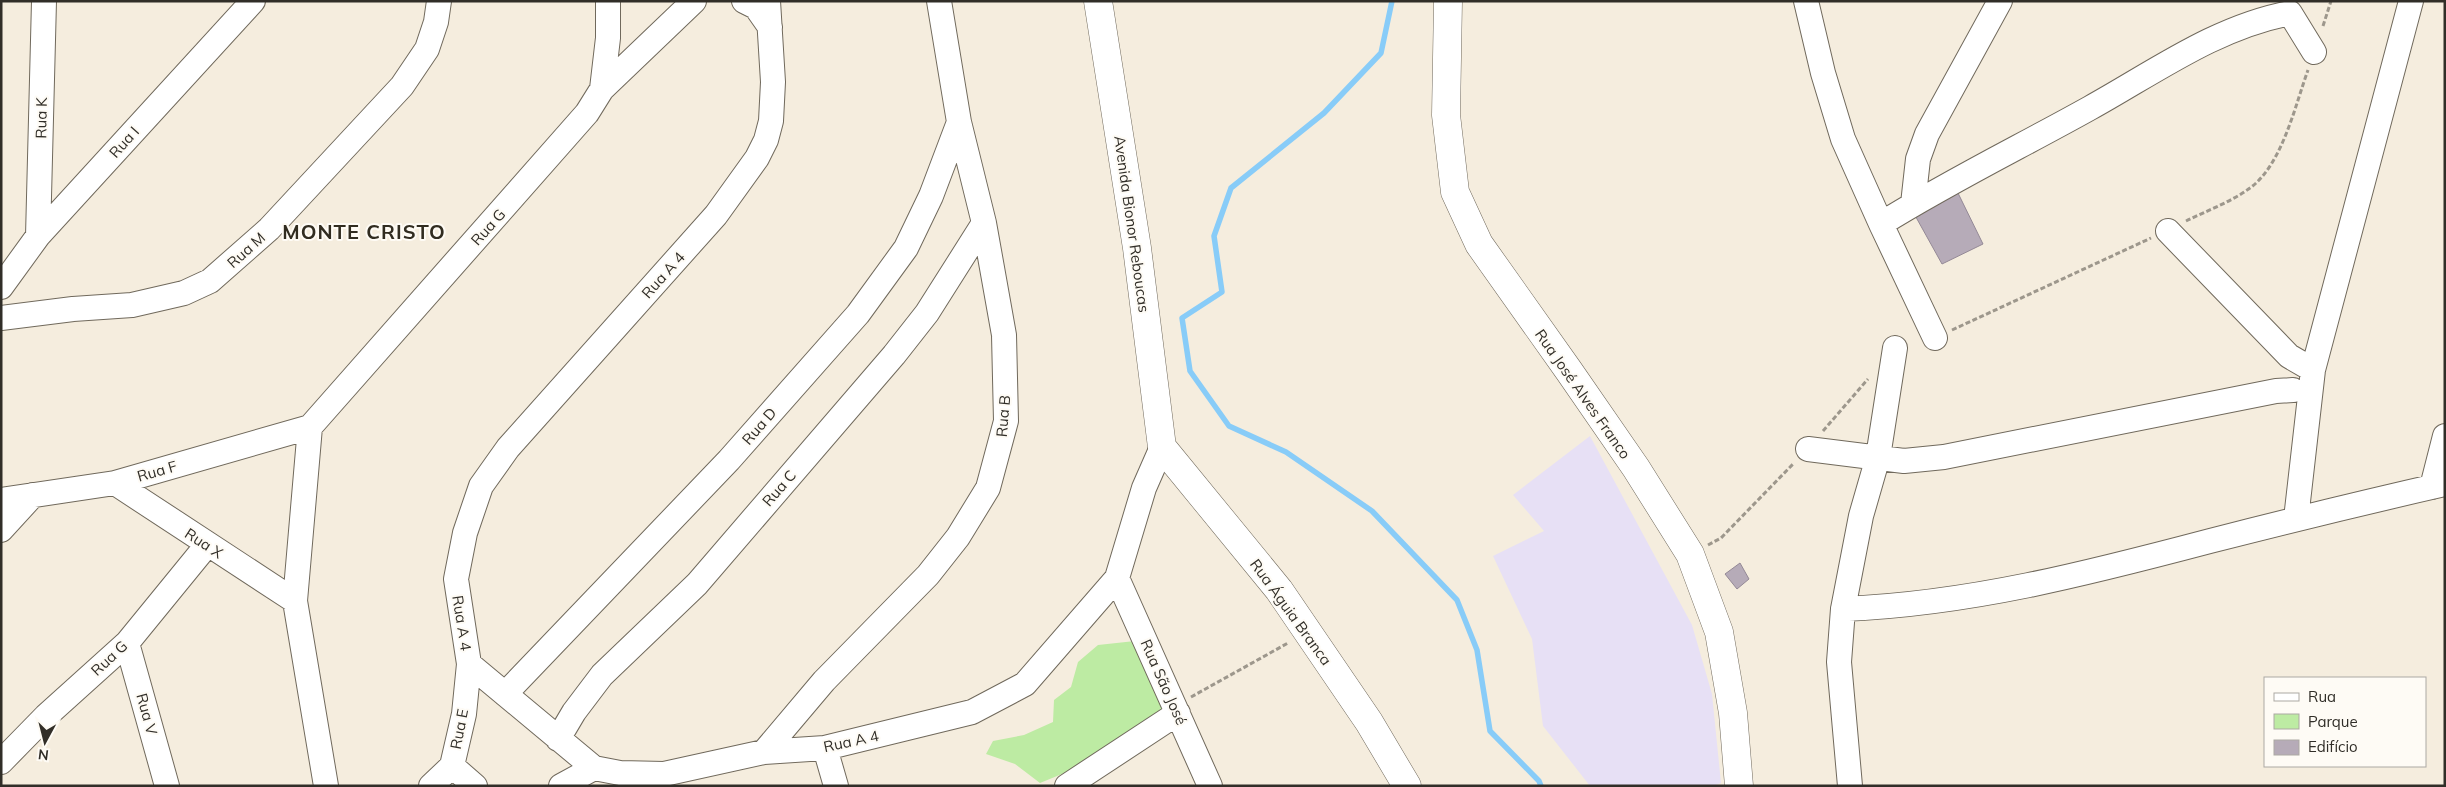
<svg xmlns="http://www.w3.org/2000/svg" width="2446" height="787" viewBox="0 0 2446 787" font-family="Mulish,sans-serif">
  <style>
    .education { fill: #e7e0f5 }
    .green { fill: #bdeba3 }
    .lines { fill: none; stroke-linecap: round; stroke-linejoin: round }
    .stream { stroke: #88ccf8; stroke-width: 5.5 }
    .building { fill: #b6abb8; stroke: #948996 }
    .minor-casing { stroke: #70695c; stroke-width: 26 }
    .major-casing { stroke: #70695c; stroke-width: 29 }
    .path { stroke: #9d978c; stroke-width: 3; stroke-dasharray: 5 2.5; stroke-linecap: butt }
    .minor { stroke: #fff; stroke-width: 24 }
    .major { stroke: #fff; stroke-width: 28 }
    .labels { text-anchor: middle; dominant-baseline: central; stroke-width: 4; stroke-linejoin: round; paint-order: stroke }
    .street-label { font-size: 15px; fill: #312e28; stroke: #fefbf5 }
    .district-label { font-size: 20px; font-weight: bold; letter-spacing: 1px; fill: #312c20; stroke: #fefbf5 }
  </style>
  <rect width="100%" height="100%" fill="#f5edde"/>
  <!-- education -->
  <path class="education" d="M1590,436L1692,625L1712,694L1721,783L1713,786H1590L1543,726L1532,639L1493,556L1544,531L1513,495Z"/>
  <!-- green -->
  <path class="green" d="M1135,641L1165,713L1079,767L1040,783L1015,764L986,754L993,741L1024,735L1053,722L1054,700L1071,687L1078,662L1098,645Z"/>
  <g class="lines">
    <!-- stream -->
    <path class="stream" d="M1392,1L1381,53L1324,113L1231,188L1214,236L1222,292L1182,318L1190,371L1229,426L1286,452L1372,511L1457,600L1477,650L1490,731L1539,781L1541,786"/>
  </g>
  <!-- building -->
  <path class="building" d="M1956,189L1983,244L1942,264L1912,210Z
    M1740,563L1749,579L1737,589L1725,574Z"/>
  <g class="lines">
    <defs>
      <path id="minor" d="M744,1L756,7L770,27
        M768,1L773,82L771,121L766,140L757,158L716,215L508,448L481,486L465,533L456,579L469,664L594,768L620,773L664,774L764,752L825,748L972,712L1025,684L1117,578L1144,488L1162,447
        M1806,1L1823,73L1843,139L1881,224C1948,182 2020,147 2090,108C2155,72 2216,27 2290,13L2314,52
        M602,89L694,1
        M1913,204L1918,159L1927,134L2000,1
        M1881,224L1935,338
        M2168,231L2289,356L2313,370
        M38,236L44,1
        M1,287L38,236L253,1
        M1,318L73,309L132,305L184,293L210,281L269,229L402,86L427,49L436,22L439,1
        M310,427L587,113L602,89L608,38V1
        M310,427L295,601L326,786
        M1808,449L1904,461L1944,457L2276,391L2293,390
        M115,483L295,601
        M2432,487L2445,436
        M1,500L115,483L310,427
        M2296,519L2313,370L2411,1
        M1,530L33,495
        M1117,578L1210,786
        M1843,609C1969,604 2089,573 2210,541C2288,521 2366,502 2445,484
        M127,643L167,786
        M505,694L729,460L858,314L906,248L931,196L959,122
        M558,739L574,712L602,675L697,584L894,355L927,313L984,223
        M825,748L836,786
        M764,752L824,681L928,575L958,537L988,488L1006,421L1004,335L984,223L959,122L939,1
        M1,762L46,716L127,643L207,545
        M452,766L475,786
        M431,786L452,766L464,714L469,664
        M561,786L594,768
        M1067,786L1178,713
        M1850,786L1839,662L1843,609L1861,516L1878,457L1895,348"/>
      <path id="major" d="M1098,1L1137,248L1162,447L1279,590L1369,722L1407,786
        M1448,1L1446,115L1455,192L1479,244L1569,371L1636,468L1690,554L1719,632L1733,713L1739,786"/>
    </defs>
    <!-- minor casing -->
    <use href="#minor" class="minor-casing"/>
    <!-- major casing -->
    <use href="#major" class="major-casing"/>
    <!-- path -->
    <path class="path" d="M2323,26L2331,1
      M2186,221C2206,211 2231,202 2250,188C2282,165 2295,106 2308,70
      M1952,330L2151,238
      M1823,431L1868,379
      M1708,545L1721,538L1794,463
      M1191,697L1288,643"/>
    <!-- minor -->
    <use href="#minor" class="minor"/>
    <!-- major -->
    <use href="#major" class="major"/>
  </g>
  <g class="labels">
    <!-- street labels -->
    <g class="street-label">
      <text transform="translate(41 118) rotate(-89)">Rua K</text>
      <text transform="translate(124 142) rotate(-48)">Rua I</text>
      <text transform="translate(1132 224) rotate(82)">Avenida Bionor Reboucas</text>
      <text transform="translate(488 227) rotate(-48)">Rua G</text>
      <text transform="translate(246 250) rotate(-42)">Rua M</text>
      <text transform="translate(663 275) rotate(-48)">Rua A 4</text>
      <text transform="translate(1583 394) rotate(55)">Rua José Alves Franco</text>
      <text transform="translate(1003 416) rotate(-85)">Rua B</text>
      <text transform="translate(759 426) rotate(-49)">Rua D</text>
      <text transform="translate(157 471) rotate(-16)">Rua F</text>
      <text transform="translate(779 488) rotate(-49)">Rua C</text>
      <text transform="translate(204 543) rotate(33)">Rua X</text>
      <text transform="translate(1291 612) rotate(54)">Rua Águia Branca</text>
      <text transform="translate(462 623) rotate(81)">Rua A 4</text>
      <text transform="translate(109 658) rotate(-43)">Rua G</text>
      <text transform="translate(1164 682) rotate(66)">Rua São José</text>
      <text transform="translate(147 714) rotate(75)">Rua V</text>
      <text transform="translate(459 729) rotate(-79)">Rua E</text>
      <text transform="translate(851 741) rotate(-12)">Rua A 4</text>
    </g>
    <!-- district labels -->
    <g class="district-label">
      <text x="364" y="231">MONTE CRISTO</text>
    </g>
  </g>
  <!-- border -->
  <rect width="2446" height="787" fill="none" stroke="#312e28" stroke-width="5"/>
  <!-- legend -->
  <rect x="2264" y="677" width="162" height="90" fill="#fefbf5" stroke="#aca9a3"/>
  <rect x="2274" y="693" width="25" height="8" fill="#ffffff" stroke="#aca9a3"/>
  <text x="2308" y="702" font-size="15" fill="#312e28">Rua</text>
  <rect x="2274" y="714" width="25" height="15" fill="#bdeba3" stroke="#aca9a3"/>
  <text x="2308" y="727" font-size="15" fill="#312e28">Parque</text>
  <rect x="2274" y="740" width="25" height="15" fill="#b6abb8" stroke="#aca9a3"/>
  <text x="2308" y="752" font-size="15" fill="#312e28">Edifício</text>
  <!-- north arrow -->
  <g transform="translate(45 742) rotate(187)" stroke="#fefbf5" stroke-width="4" paint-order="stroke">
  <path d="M0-4L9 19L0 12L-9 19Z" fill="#312e28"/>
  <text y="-8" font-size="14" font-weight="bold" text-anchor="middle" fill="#312e28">N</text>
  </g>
</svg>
